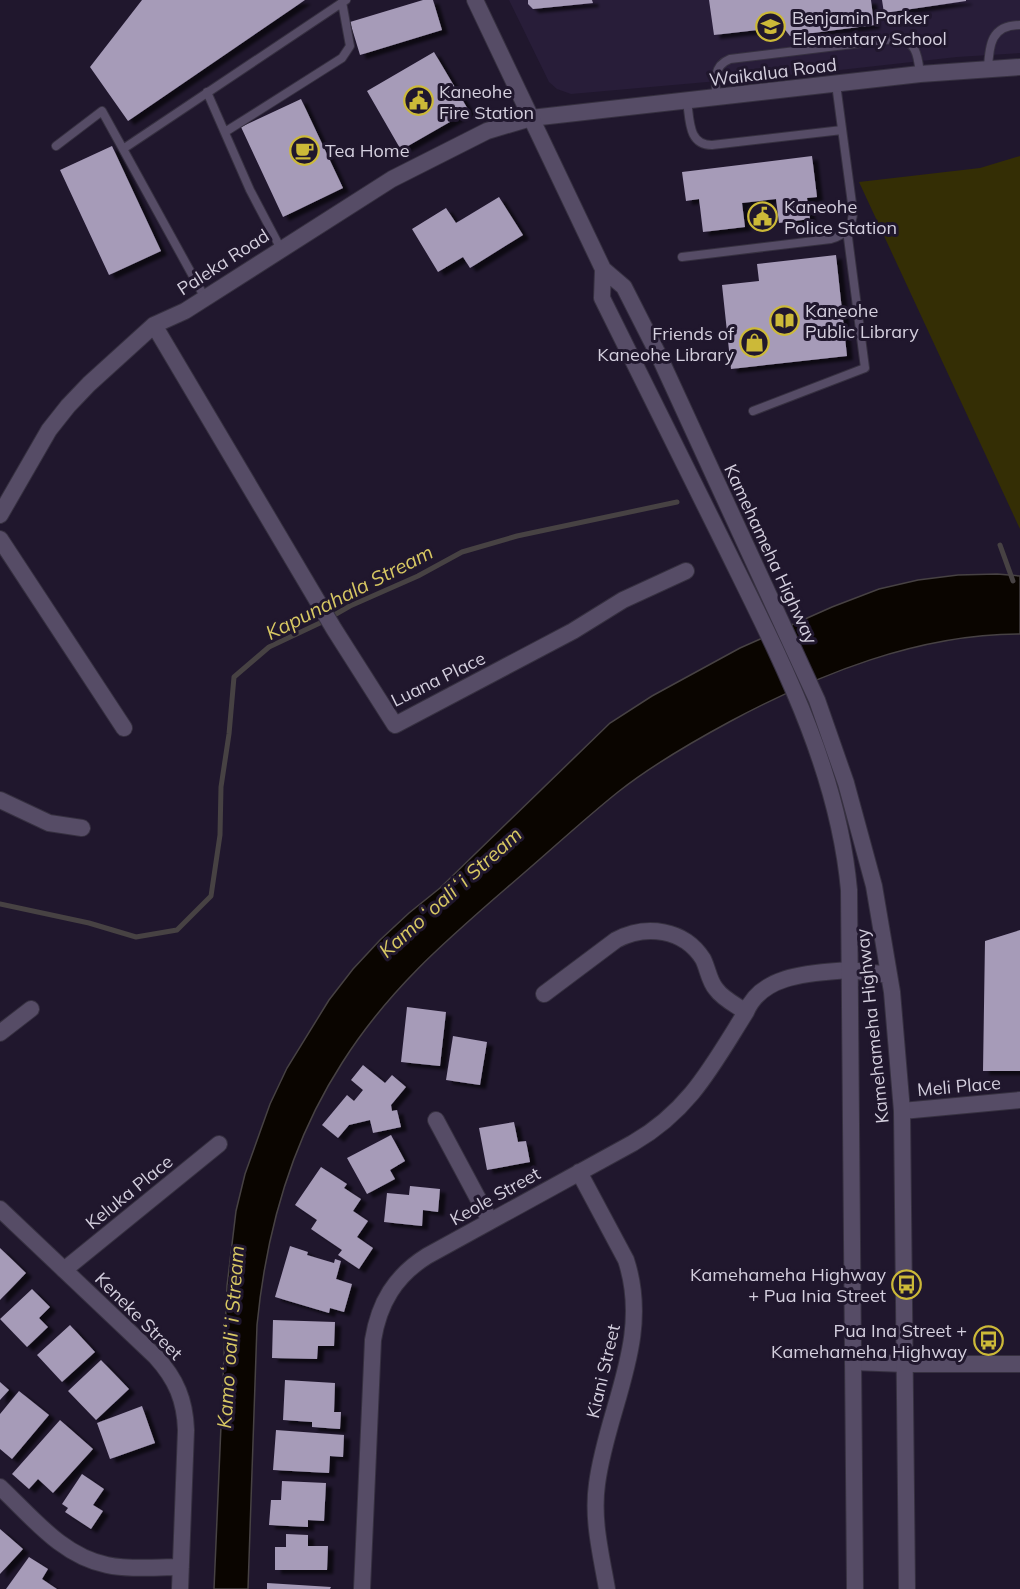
<svg xmlns="http://www.w3.org/2000/svg" width="1020" height="1589" viewBox="0 0 1020 1589" font-family="Mulish,sans-serif">
  <style>
    .built { fill: #281d39 }
    .green { fill: #342e05 }
    .water { fill: #0a0500; stroke: #474243; stroke-width: 1.5 }
    .lines { fill: none; stroke-linecap: round; stroke-linejoin: round }
    .stream { stroke: #474243; stroke-width: 5 }
    .building { fill: #a69bb8; filter: url(#shadow) }
    .service-casing { stroke: #363040; stroke-width: 10 }
    .minor-casing { stroke: #363040; stroke-width: 18 }
    .tertiary-casing { stroke: #363040; stroke-width: 18 }
    .secondary-casing { stroke: #363040; stroke-width: 18 }
    .service { stroke: #564c66; stroke-width: 8 }
    .minor { stroke: #564c66; stroke-width: 16 }
    .tertiary { stroke: #564c66; stroke-width: 16 }
    .secondary { stroke: #564c66; stroke-width: 16 }
    .labels { text-anchor: middle; dominant-baseline: central; stroke-width: 6; stroke-linejoin: round; paint-order: stroke }
    .poi-label { font-size: 18px; fill: #d4cfde; stroke: #20172d; text-anchor: start }
    .street-label { font-size: 18px; fill: #d4cfde; stroke: #20172d }
    .water-label { font-size: 20px; font-style: italic; fill: #d8c863; stroke: #20172d }
  </style>
  <defs>
    <filter id="shadow"><feDropShadow dx="6" dy="4" stdDeviation="1.5" flood-color="#0009"/></filter>
  </defs>
  <rect width="100%" height="100%" fill="#20172d"/>
  <!-- built -->
  <path class="built" d="M509,0H1020V53L957,57L822,72L571,94L557,89L549,82Z"/>
  <!-- green -->
  <path class="green" d="M1020,156V529L859,182L980,168Z"/>
  <!-- water -->
  <path class="water" d="M997,574L1020,576V634C918,634 819,674 731,721C692,742 652,765 618,792C583,820 551,850 517,879C450,937 390,987 342,1063C291,1142 266,1232 257,1325L248,1589H214L227,1286L236,1211L245,1174L270,1104L287,1068L329,1000L353,969L380,940L409,913L440,888L610,723L652,696L740,648L832,607L879,589L918,580L958,575Z"/>
  <g class="lines">
    <!-- stream -->
    <path class="stream" d="M1000,545L1013,581
      M0,904L89,923L136,937L177,930L211,896L220,835L221,787L229,734L234,677L269,647L322,622L350,606L418,576L462,552L517,536L677,502"/>
  </g>
  <!-- building -->
  <path class="building" d="M142,0H305L128,121L90,67Z
    M423,0H433L442,30L360,55L350,22Z
    M528,0H592L593,3L533,9L528,4Z
    M709,0H871L874,25L790,36L783,27L714,35Z
    M882,0H966V1L884,13Z
    M434,52L469,111L401,150L367,91Z
    M301,99L343,188L283,217L241,127Z
    M112,146L161,251L109,275L60,170Z
    M812,156L817,197L807,198L810,219L779,223L776,199L742,203L745,227L703,232L699,199L686,201L682,172Z
    M499,197L523,235L470,268L463,257L438,272L412,229L446,208L456,223Z
    M836,255L847,356L731,369L722,285L759,281L757,264Z
    M1020,930V1071H983L985,941Z
    M407,1007L446,1012L440,1066L401,1062Z
    M453,1036L487,1042L480,1085L446,1080Z
    M363,1065L385,1083L392,1075L406,1087L391,1105L392,1111L397,1110L401,1127L373,1133L370,1120L349,1125L338,1138L322,1125L347,1095L354,1101L363,1090L351,1080Z
    M514,1122L518,1142L526,1141L530,1162L487,1170L479,1128Z
    M391,1135L405,1161L390,1170L395,1179L367,1194L347,1158Z
    M321,1167L347,1184L344,1188L361,1199L353,1211L368,1221L357,1237L373,1248L359,1269L338,1255L342,1250L311,1229L317,1220L295,1205Z
    M410,1186L440,1189L438,1212L423,1210L422,1226L384,1222L387,1193L409,1195Z
    M290,1246L308,1252L307,1255L334,1263L335,1259L341,1261L336,1279L352,1284L344,1312L330,1308L329,1313L275,1297Z
    M0,1248L26,1273L0,1300Z
    M32,1289L50,1307L39,1318L48,1327L27,1347L0,1319Z
    M273,1320L335,1322L334,1346H318L317,1359L272,1358Z
    M70,1325L95,1352L62,1382L37,1355Z
    M101,1360L129,1389L96,1420L68,1391Z
    M285,1380L335,1383L334,1412H341L340,1429L312,1427V1422L283,1420Z
    M0,1382L9,1390L0,1400Z
    M19,1391L49,1415L12,1459L0,1449V1414Z
    M142,1406L155,1443L110,1459L97,1423Z
    M60,1420L93,1449L53,1493L38,1479L29,1489L12,1474Z
    M276,1430L344,1435L343,1457L330,1456L329,1473L273,1470Z
    M82,1474L104,1489L93,1505L103,1511L91,1529L65,1512L68,1508L62,1504Z
    M282,1481L326,1483L324,1521L308,1520V1527L269,1525L271,1500H281Z
    M0,1529L23,1549L0,1574Z
    M286,1534L308,1535V1546H328L327,1570H275V1547H286Z
    M29,1557L48,1569L42,1579L57,1589H6Z
    M267,1583L331,1587L330,1589H267Z"/>
  <g class="lines">
    <defs>
      <path id="service" d="M988,69C989,45 991,25 1020,25
        M207,92L250,190L281,249
        M717,98C715,83 712,66 730,59L894,39C917,39 918,57 920,74
        M687,101C690,120 688,145 712,145L842,130
        M225,132L342,58L350,46L342,2
        M56,146L102,111L123,149
        M682,257L831,239C845,235 853,226 853,211L836,84
        M205,298L123,149L346,0
        M753,411L865,368L847,230"/>
      <path id="minor" d="M154,325L334,629L395,725L573,631L623,600L686,571
        M0,515L49,430L68,406L89,384L154,325L185,311L392,179L487,131L531,118L920,74L1020,67
        M0,539L124,728
        M0,800L49,823L82,828
        M544,994L616,940C646,924 684,929 703,959C708,969 709,981 716,989C723,999 736,1005 746,1012
        M0,1033L31,1009
        M902,1111L1020,1100
        M436,1120L490,1221
        M579,1172L626,1260C652,1339 607,1407 597,1484C592,1520 601,1554 607,1589
        M0,1209L156,1357C176,1379 185,1400 186,1430L180,1589
        M64,1270L219,1144
        M0,1487C32,1517 62,1556 107,1565C130,1570 156,1567 181,1567
        M362,1589L373,1340C379,1303 395,1276 427,1256L633,1143C690,1110 712,1066 746,1012C762,973 814,973 850,970"/>
      <path id="tertiary" d="M853,1362L905,1364H1020"/>
      <path id="secondary" d="M475,0L603,269L624,287L659,356L817,700L846,783L874,886L892,992L902,1111L907,1589
        M603,269L602,298C643,382 685,466 727,550C780,658 838,768 849,890L855,1589
        M850,970L889,975"/>
    </defs>
    <!-- service casing -->
    <use href="#service" class="service-casing"/>
    <!-- minor casing -->
    <use href="#minor" class="minor-casing"/>
    <!-- tertiary casing -->
    <use href="#tertiary" class="tertiary-casing"/>
    <!-- secondary casing -->
    <use href="#secondary" class="secondary-casing"/>
    <!-- service -->
    <use href="#service" class="service"/>
    <!-- minor -->
    <use href="#minor" class="minor"/>
    <!-- tertiary -->
    <use href="#tertiary" class="tertiary"/>
    <!-- secondary -->
    <use href="#secondary" class="secondary"/>
  </g>
  <!-- icons -->
  <defs>
    <symbol id="school-ring" viewBox="-11 -11 22 22"><circle r="9.5" fill="#20172d" stroke="#ccb938" stroke-width="1.5"/><path d="M0-5L7-2L0 1L-7-2ZM-4 1L0 2.5L4 1V4Q0 6-4 4Z" fill="#ccb938"/></symbol>
    <symbol id="civic-ring" viewBox="-11 -11 22 22"><circle r="9.5" fill="#20172d" stroke="#ccb938" stroke-width="1.5"/><path d="M-.6-6.5H3V-4.5H.6V-3L4-1V1h2V6H-6V1h2V-1L-.6-3ZM-1.2 2.5V6h2.4V2.5Z" fill="#ccb938"/></symbol>
    <symbol id="cafe-ring" viewBox="-11 -11 22 22"><circle r="9.5" fill="#20172d" stroke="#ccb938" stroke-width="1.5"/><path d="M-5.5-4.5H6V0H3Q3 3.5 0 3.5H-2.5Q-5.5 3.5-5.5 0ZM3-3.2v2h1.7v-2ZM-6 4.5H4V6H-6Z" fill="#ccb938"/></symbol>
    <symbol id="library-ring" viewBox="-11 -11 22 22"><circle r="9.5" fill="#20172d" stroke="#ccb938" stroke-width="1.5"/><path d="M-6-4Q-3-5.5-.7-3.5V5Q-3 3-6 4ZM6-4Q3-5.5 .7-3.5V5Q3 3 6 4Z" fill="#ccb938"/></symbol>
    <symbol id="shop-ring" viewBox="-11 -11 22 22"><circle r="9.5" fill="#20172d" stroke="#ccb938" stroke-width="1.5"/><path d="M-5-2.5h2.3a2.7 3.5 0 0 1 5.4 0H5L5.5 6h-11ZM-1.5-2.5h3a1.5 2.3 0 0 0-3 0Z" fill="#ccb938"/></symbol>
    <symbol id="bus-ring" viewBox="-11 -11 22 22"><circle r="9.5" fill="#20172d" stroke="#ccb938" stroke-width="1.5"/><path d="M-5-6H5V4H4V6H2V4H-2V6H-4V4H-5ZM-3.5-4V0h7V-4ZM-3.5 1.2v1.5H-2V1.2ZM2 1.2v1.5H3.5V1.2Z" fill="#ccb938"/></symbol>
  </defs>
  <g fill-rule="evenodd">
    <use href="#school-ring" x="754" y="10" width="33" height="33"/>
    <use href="#civic-ring" x="402" y="84" width="33" height="33"/>
    <use href="#cafe-ring" x="288" y="134" width="33" height="33"/>
    <use href="#civic-ring" x="746" y="200" width="33" height="33"/>
    <use href="#library-ring" x="768" y="304" width="33" height="33"/>
    <use href="#shop-ring" x="738" y="326" width="33" height="33"/>
    <use href="#bus-ring" x="890" y="1268" width="33" height="33"/>
    <use href="#bus-ring" x="972" y="1324" width="33" height="33"/>
  </g>
  <g class="labels">
    <!-- poi labels -->
    <g class="poi-label">
      <text x="792" y="17">Benjamin Parker<tspan x="792" dy="21">Elementary School</tspan></text>
      <text x="439" y="91">Kaneohe<tspan x="439" dy="21">Fire Station</tspan></text>
      <text x="325" y="150">Tea Home</text>
      <text x="784" y="206">Kaneohe<tspan x="784" dy="21">Police Station</tspan></text>
      <text x="805" y="310">Kaneohe<tspan x="805" dy="21">Public Library</tspan></text>
      <text x="734" y="333" text-anchor="end">Friends of<tspan x="734" dy="21">Kaneohe Library</tspan></text>
      <text x="886" y="1274" text-anchor="end">Kamehameha Highway<tspan x="886" dy="21">+ Pua Inia Street</tspan></text>
      <text x="967" y="1330" text-anchor="end">Pua Ina Street +<tspan x="967" dy="21">Kamehameha Highway</tspan></text>
    </g>
    <!-- street labels -->
    <g class="street-label">
      <text transform="translate(773 72) rotate(-7)">Waikalua Road</text>
      <text transform="translate(223 262) rotate(-33)">Paleka Road</text>
      <text transform="translate(771 554) rotate(65)">Kamehameha Highway</text>
      <text transform="translate(438 679) rotate(-26)">Luana Place</text>
      <text transform="translate(872 1026) rotate(-96)">Kamehameha Highway</text>
      <text transform="translate(959 1086) rotate(-5)">Meli Place</text>
      <text transform="translate(129 1192) rotate(-39)">Keluka Place</text>
      <text transform="translate(495 1196) rotate(-29)">Keole Street</text>
      <text transform="translate(139 1316) rotate(45)">Keneke Street</text>
      <text transform="translate(603 1371) rotate(-77)">Kiani Street</text>
    </g>
    <!-- water labels -->
    <g class="water-label">
      <text transform="translate(349 592) rotate(-27)">Kapunahala Stream</text>
      <text transform="translate(450 892) rotate(-42)">Kamoʻoaliʻi Stream</text>
      <text transform="translate(230 1337) rotate(-86)">Kamoʻoaliʻi Stream</text>
    </g>
  </g>
</svg>
